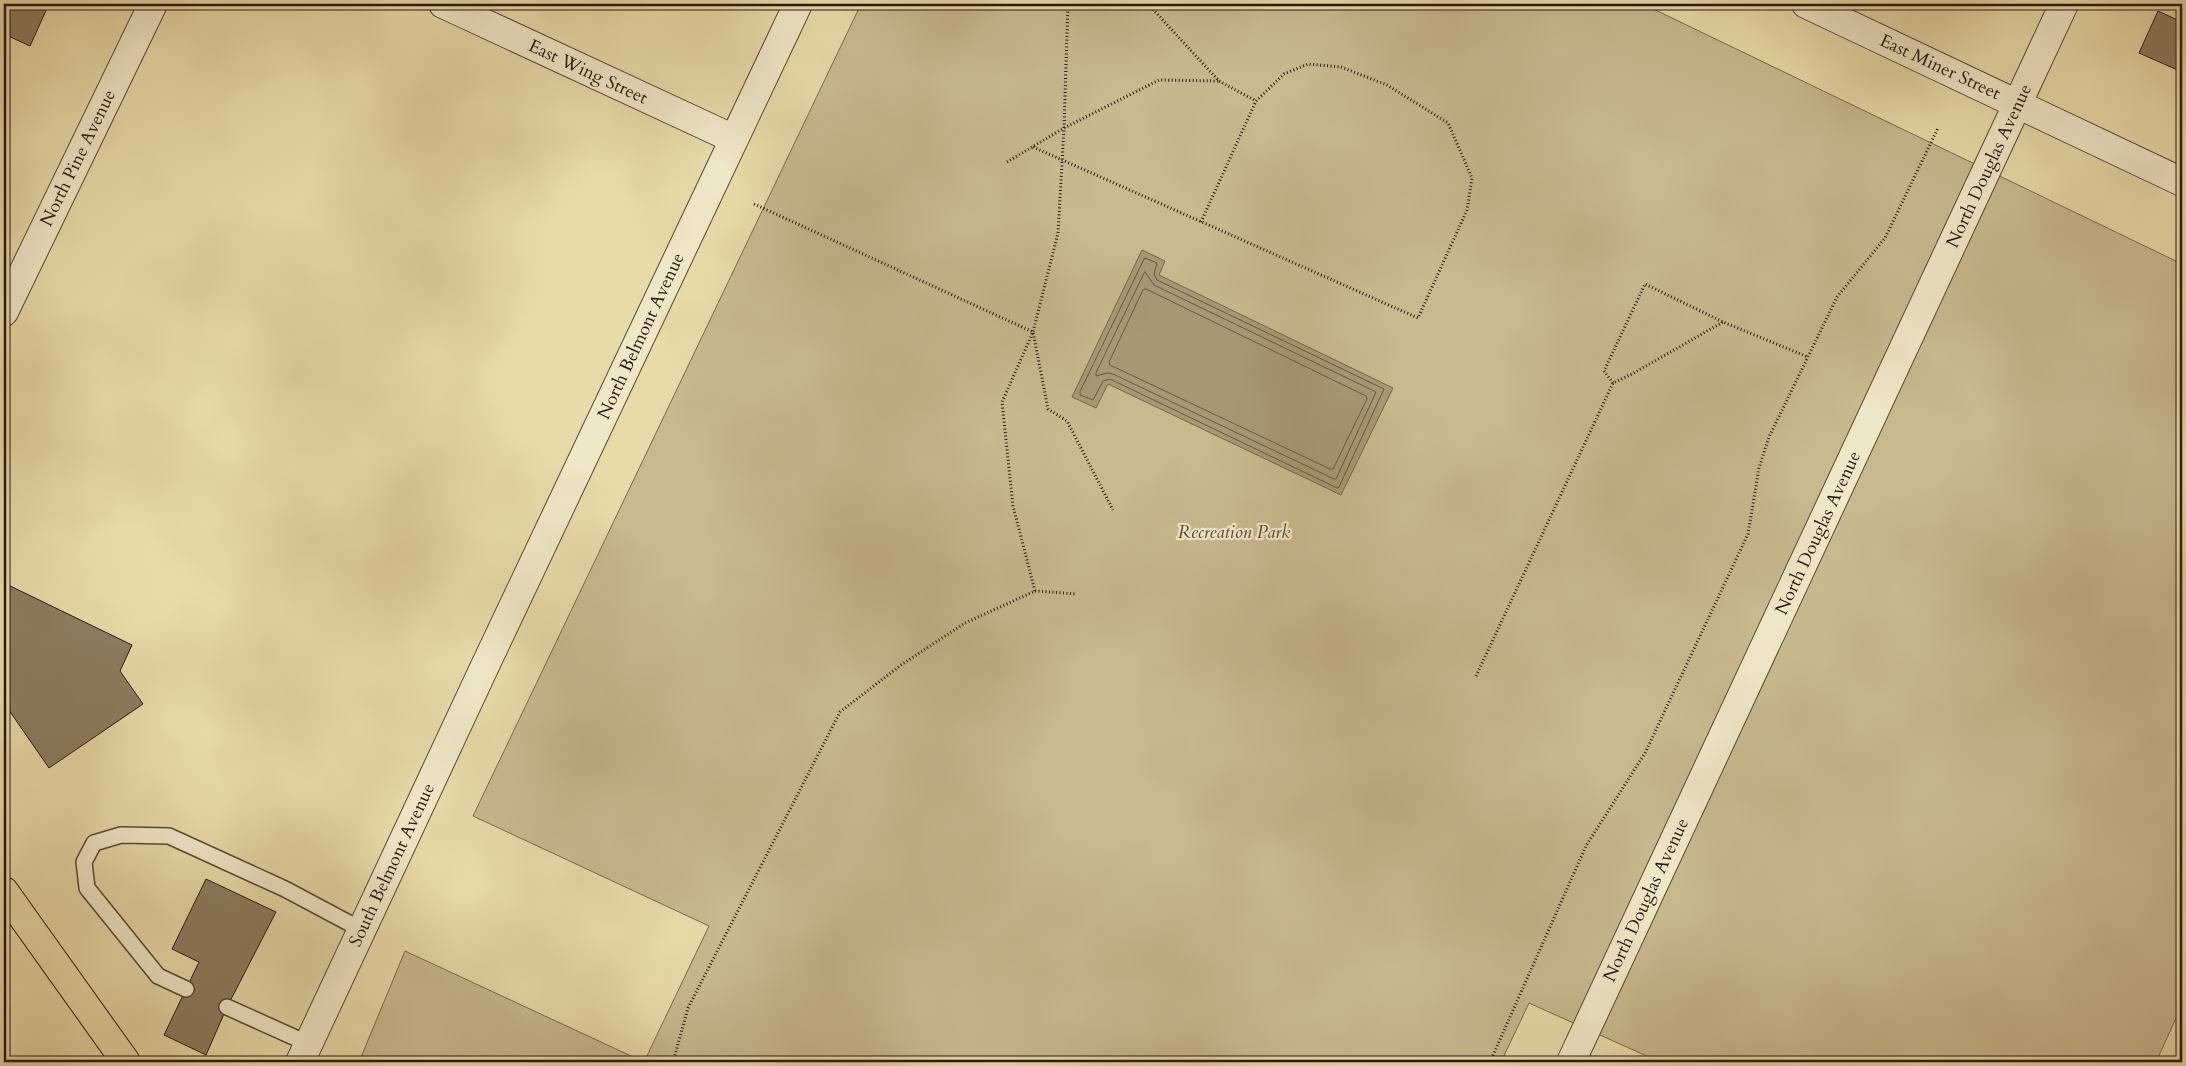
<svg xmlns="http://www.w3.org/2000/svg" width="2186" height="1066" viewBox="0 0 2186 1066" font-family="Cardo,serif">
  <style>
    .green { fill: #c8b98f; stroke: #78684e }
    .water { fill: #a79874; stroke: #75654b }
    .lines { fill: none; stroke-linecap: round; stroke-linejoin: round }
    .shore { stroke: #685841; stroke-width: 1 }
    .building { fill: #8c7d5f; stroke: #29180e }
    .lane-casing { stroke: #594835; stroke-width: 18 }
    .street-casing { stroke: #594835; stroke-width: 30 }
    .primary-casing { stroke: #29180e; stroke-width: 30 }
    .path { stroke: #29180e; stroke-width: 3; stroke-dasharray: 1 2.5; stroke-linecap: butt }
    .lane { stroke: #f0e7c7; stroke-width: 15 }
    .street { stroke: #f0e7c7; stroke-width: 28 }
    .primary { stroke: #e8daa9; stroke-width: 28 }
    .labels { text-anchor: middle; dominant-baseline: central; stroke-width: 4.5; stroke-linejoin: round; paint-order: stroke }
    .street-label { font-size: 18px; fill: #29180e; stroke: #f0e7c7 }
    .park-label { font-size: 18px; font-style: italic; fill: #594835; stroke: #f0e7c7 }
  </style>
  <rect width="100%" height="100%" fill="#e8daa9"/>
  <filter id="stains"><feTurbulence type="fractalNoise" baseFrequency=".004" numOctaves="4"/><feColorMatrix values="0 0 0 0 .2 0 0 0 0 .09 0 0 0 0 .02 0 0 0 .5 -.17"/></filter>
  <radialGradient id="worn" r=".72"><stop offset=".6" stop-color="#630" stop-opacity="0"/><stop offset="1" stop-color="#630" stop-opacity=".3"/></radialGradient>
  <!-- green -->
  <path class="green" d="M861,4H1643L2182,264V1005L2156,1062H1660L1529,1003L1501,1062H644L709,926L473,816Z
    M405,951L644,1062H359Z"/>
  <!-- water -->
  <path class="water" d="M1142,250L1165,261L1159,275L1393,388L1341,495L1108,384L1096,408L1072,397Z"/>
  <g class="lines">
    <!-- shore -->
    <path class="shore" d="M1145,258L1157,263L1154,274L1157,280L1384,389L1339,487L1337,488L1110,379L1103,381L1093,400L1080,395V392Z
      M1145,272L1154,285L1376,392L1336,479H1334L1113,374L1107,373L1096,376V373Z
      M1146,289L1366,396L1367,399L1333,469H1330L1110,365L1109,362L1143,290Z"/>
  </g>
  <!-- building -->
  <path class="building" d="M4,4H49L30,46L4,34Z
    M2158,11L2182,22V72L2139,53Z
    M4,583L132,645L120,671L143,704L49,768L4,703Z
    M206,879L276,912L227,1007L206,1055L164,1035L199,962L172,949Z"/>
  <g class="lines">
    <defs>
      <path id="lane" d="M186,989L158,976L87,888L84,862L94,843L121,835L169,836L285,889L362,930
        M227,1007L309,1044"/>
      <path id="street" d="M443,4L734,139
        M1806,4L2182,182
        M4,312L153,4
        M300,1062L484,668L798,4
        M1571,1062L2064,4"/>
      <path id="primary" d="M4,891L126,1062"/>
    </defs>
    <!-- lane casing -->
    <use href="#lane" class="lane-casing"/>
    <!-- street casing -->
    <use href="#street" class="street-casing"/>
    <!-- primary casing -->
    <use href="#primary" class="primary-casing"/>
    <!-- path -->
    <path class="path" d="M1148,4L1219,81L1256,101
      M1033,147L1418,318L1467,210L1472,178L1448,123L1387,85L1341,67L1308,64L1284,74L1256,101L1201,222
      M1007,162L1064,128L1159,80L1219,81
      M754,204L1033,332L1048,409L1067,421L1113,510
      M1613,383L1604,371L1645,284L1723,322L1808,357
      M1035,591L1076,594
      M1476,676L1613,383L1632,374L1723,322
      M673,1062L688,1008L840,712L901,665L965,623L1035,591L1013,506L1002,402L1033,332L1058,233L1064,128L1068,4
      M1490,1062L1586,846L1645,753L1748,534L1759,468L1769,437L1837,297L1885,238L1938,128"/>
    <!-- lane -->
    <use href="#lane" class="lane"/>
    <!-- street -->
    <use href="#street" class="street"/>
    <!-- primary -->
    <use href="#primary" class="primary"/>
  </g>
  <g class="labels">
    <!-- street labels -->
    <g class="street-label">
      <text transform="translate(1940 67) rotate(25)">East Miner Street</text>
      <text transform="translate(588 72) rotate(25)">East Wing Street</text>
      <text transform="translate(78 158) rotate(-64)">North Pine Avenue</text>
      <text transform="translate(1989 166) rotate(-65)">North Douglas Avenue</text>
      <text transform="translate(641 336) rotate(-65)">North Belmont Avenue</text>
      <text transform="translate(1818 533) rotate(-65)">North Douglas Avenue</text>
      <text transform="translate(392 865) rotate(-65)">South Belmont Avenue</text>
      <text transform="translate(1646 900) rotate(-65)">North Douglas Avenue</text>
    </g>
    <!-- park labels -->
    <g class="park-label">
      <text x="1234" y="532">Recreation Park</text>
    </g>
  </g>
  <!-- margin -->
  <rect width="2186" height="1066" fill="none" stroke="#e8daa9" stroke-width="20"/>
  <rect x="5" y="5" width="2176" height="1056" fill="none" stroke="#29180e" stroke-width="2.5"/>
  <rect x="10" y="10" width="2166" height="1046" fill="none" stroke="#29180e"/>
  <rect width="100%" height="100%" filter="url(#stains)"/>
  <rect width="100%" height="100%" fill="url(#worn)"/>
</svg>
